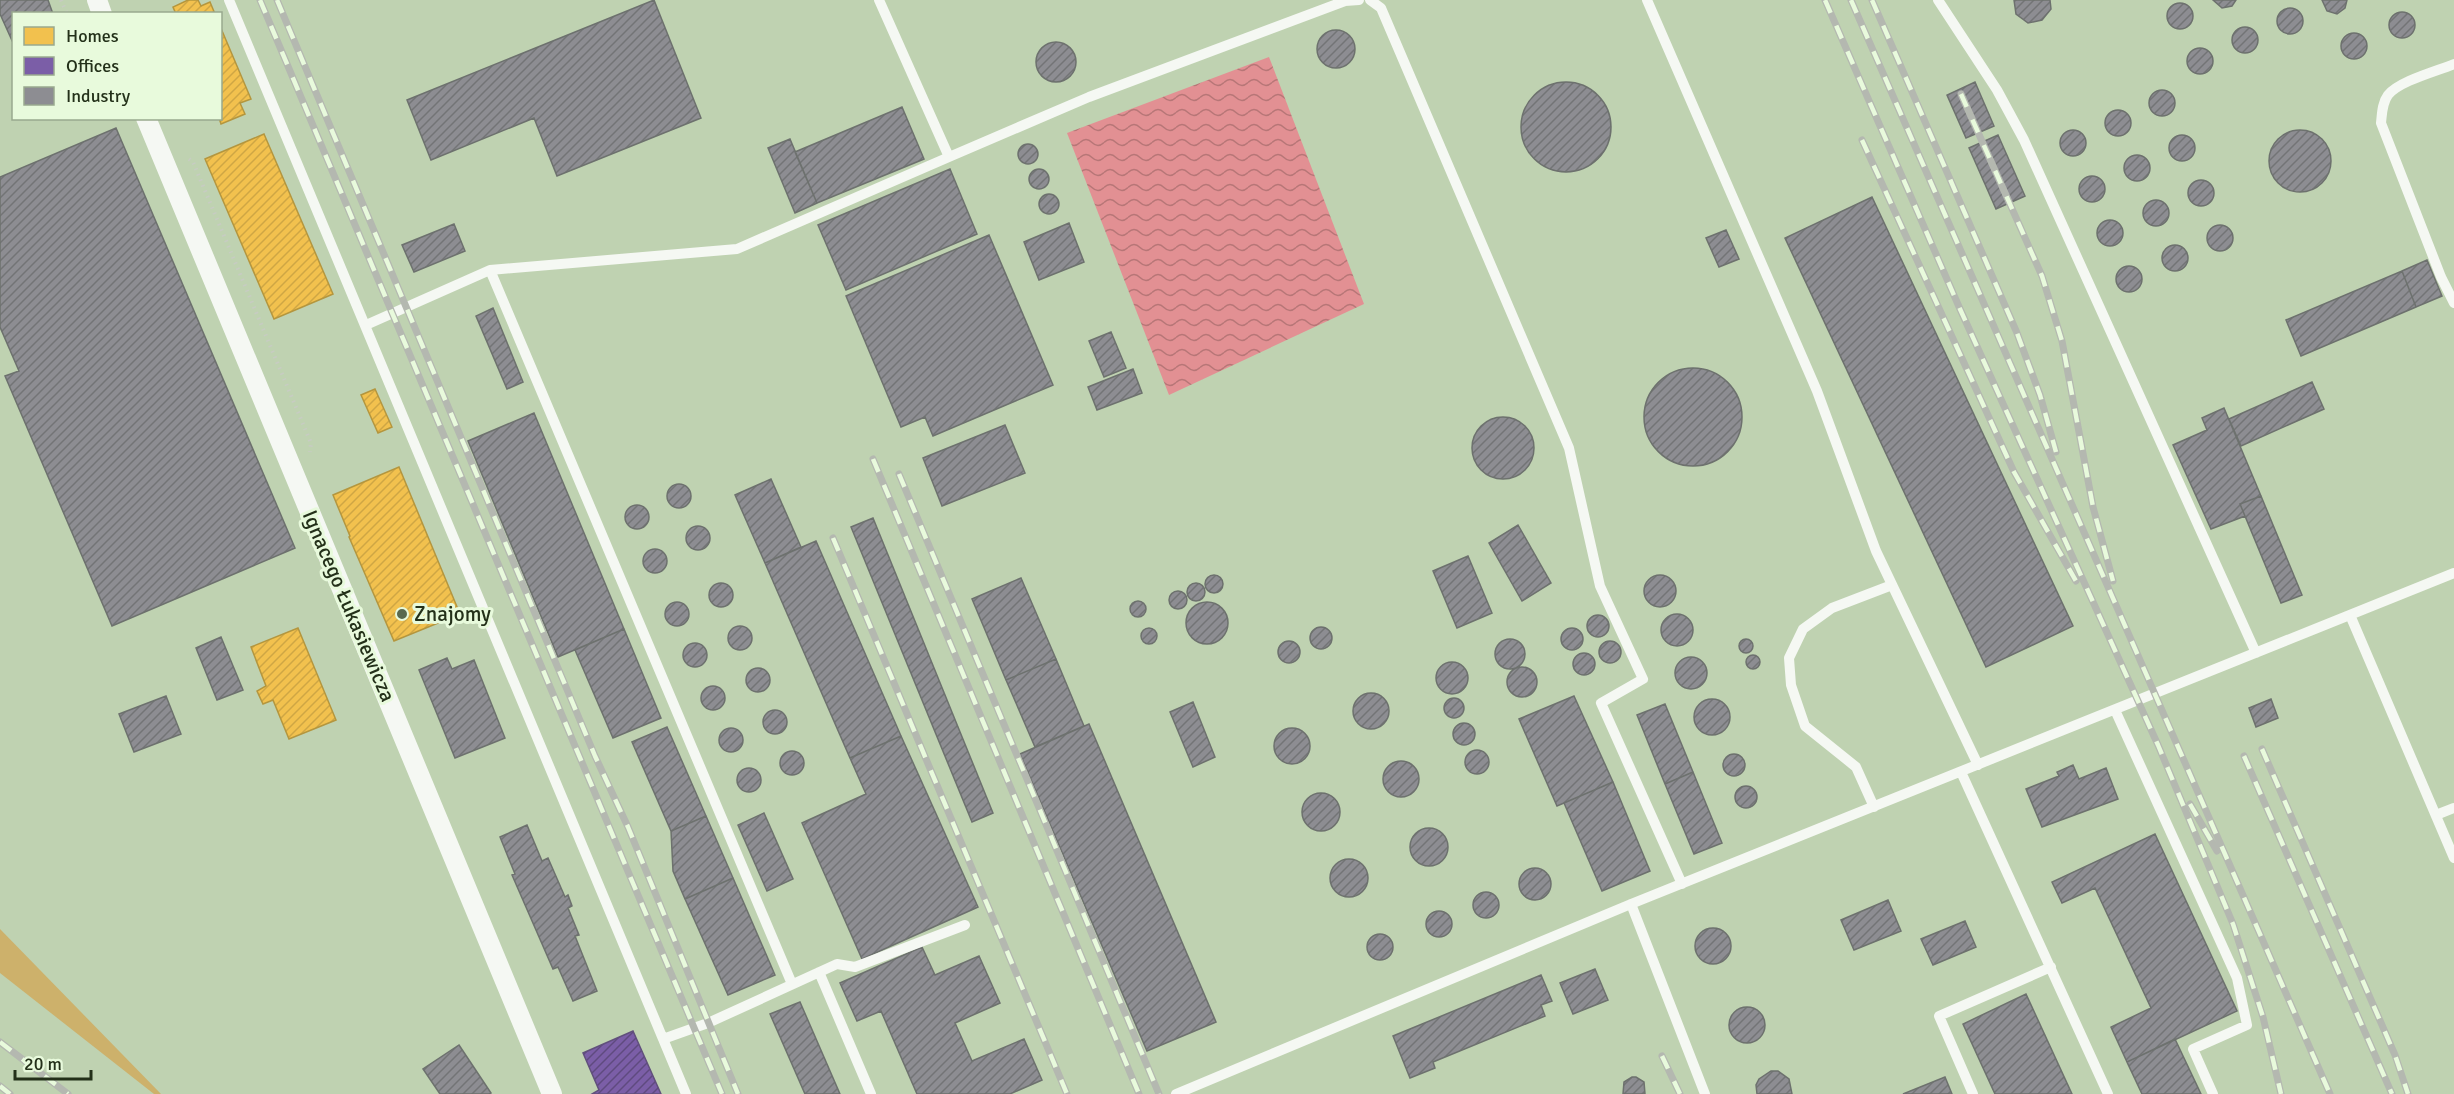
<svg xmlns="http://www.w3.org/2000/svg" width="2454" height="1094" viewBox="0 0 2454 1094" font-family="Signika,sans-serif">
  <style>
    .grass { fill: #cdb16b }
    .water { fill: url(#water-waves) }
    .homes { fill: url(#homes-hatch); stroke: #b4963e; stroke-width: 1.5 }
    .offices { fill: url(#offices-hatch); stroke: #61507c; stroke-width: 1.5 }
    .industry { fill: url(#industry-hatch); stroke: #6d716e; stroke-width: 1.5 }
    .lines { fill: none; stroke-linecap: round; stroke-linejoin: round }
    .path { stroke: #c7ccc2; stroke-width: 4; stroke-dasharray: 1.5 4.5; stroke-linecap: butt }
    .service { stroke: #f5f8f3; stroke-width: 10 }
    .minor { stroke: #f5f8f3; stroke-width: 20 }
    .rail-casing { stroke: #b4b8b0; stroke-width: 7 }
    .rail { stroke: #e8fadc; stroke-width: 4.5; stroke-dasharray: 14; stroke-linecap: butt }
    .poi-dot { fill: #5a694e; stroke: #e8fadc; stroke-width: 2 }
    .labels { text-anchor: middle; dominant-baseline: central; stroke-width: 6; stroke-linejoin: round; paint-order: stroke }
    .street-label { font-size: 21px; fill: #233019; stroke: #e8fadc }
    .poi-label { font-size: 21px; fill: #233019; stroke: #e8fadc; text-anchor: start }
  </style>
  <defs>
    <pattern id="water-waves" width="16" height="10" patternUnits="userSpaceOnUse" patternTransform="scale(1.5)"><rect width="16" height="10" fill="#e29093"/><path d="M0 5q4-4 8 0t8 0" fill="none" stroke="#b77677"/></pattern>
    <pattern id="homes-hatch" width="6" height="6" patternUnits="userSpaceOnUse" patternTransform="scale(1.5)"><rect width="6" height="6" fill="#f2c14e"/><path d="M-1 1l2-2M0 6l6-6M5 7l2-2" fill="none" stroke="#cfa644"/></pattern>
    <pattern id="offices-hatch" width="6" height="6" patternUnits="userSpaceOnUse" patternTransform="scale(1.5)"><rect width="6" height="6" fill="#7b5ea7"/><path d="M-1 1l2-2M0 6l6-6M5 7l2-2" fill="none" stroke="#5f4a7f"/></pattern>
    <pattern id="industry-hatch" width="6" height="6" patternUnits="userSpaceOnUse" patternTransform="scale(1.5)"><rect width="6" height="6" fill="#8d8d92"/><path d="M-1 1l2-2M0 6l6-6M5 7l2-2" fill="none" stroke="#737476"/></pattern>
  </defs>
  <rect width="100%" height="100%" fill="#bfd2b1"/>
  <!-- grass -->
  <path class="grass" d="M0,929L161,1094H154L0,973Z"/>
  <!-- water -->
  <path class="water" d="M1269,57L1364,304L1169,395L1067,133Z"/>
  <!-- homes -->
  <path class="homes" d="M188,0H198L201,6L210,2L215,14H176L173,7Z
    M220,26L251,99L240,103L245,114L221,124L219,118Z
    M264,134L333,294L274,319L205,159Z
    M375,389L392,427L378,433L361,395Z
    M399,467L460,614L394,641L349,537L350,536L333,495Z
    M298,628L336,720L289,739L273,700L263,704L257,691L266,686L251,647Z"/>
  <!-- offices -->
  <path class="offices" d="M633,1031L661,1094H592L599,1090L583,1053Z"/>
  <!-- industry -->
  <path class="industry" d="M0,0H48L53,14H14V45L0,14Z
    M654,0L701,118L557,176L534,118L431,160L407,100Z
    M2014,0H2050L2051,9L2042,20L2028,23L2016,14Z
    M2213,0H2236L2232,6L2222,8Z
    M2322,0H2347L2345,8L2337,14L2327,11Z
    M2167 16a13 13 0 1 1 26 0a13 13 0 1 1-26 0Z
    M2277 21a13 13 0 1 1 26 0a13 13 0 1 1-26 0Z
    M2389 25a13 13 0 1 1 26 0a13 13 0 1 1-26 0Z
    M2232 40a13 13 0 1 1 26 0a13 13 0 1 1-26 0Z
    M1317 49a19 19 0 1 1 38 0a19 19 0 1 1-38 0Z
    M2341 46a13 13 0 1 1 26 0a13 13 0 1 1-26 0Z
    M1036 62a20 20 0 1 1 40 0a20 20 0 1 1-40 0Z
    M2187 61a13 13 0 1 1 26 0a13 13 0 1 1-26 0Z
    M1975,82L1994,126L1966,138L1947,95Z
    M1521 127a45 45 0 1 1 90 0a45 45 0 1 1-90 0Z
    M2149 103a13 13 0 1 1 26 0a13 13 0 1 1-26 0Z
    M902,107L924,159L817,203L795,152Z
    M2105 123a13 13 0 1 1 26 0a13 13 0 1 1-26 0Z
    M116,128L295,548L112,626L5,376L19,371L0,327V177Z
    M2269 161a31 31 0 1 1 62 0a31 31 0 1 1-62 0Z
    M2060 143a13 13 0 1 1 26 0a13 13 0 1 1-26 0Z
    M1998,135L2025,196L1996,209L1969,148Z
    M2169 148a13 13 0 1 1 26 0a13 13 0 1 1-26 0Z
    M790,139L817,203L795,213L768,148Z
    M1018 154a10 10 0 1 1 20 0a10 10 0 1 1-20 0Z
    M2124 168a13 13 0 1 1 26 0a13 13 0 1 1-26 0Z
    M1029 179a10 10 0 1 1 20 0a10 10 0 1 1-20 0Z
    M950,169L977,234L846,290L818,225Z
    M2079 189a13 13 0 1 1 26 0a13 13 0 1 1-26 0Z
    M2188 193a13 13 0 1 1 26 0a13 13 0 1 1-26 0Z
    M1039 204a10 10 0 1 1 20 0a10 10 0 1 1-20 0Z
    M1872,197L2073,626L1986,667L1785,238Z
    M2143 213a13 13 0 1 1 26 0a13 13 0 1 1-26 0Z
    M2097 233a13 13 0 1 1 26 0a13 13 0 1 1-26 0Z
    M1069,223L1084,262L1039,280L1024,242Z
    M454,224L465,251L414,272L402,245Z
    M2207 238a13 13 0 1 1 26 0a13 13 0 1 1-26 0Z
    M1726,230L1739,259L1719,267L1706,238Z
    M989,235L1053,385L933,436L925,417L901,427L846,296Z
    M2162 258a13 13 0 1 1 26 0a13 13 0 1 1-26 0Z
    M2427,260L2442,296L2416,307L2402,271Z
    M2116 279a13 13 0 1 1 26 0a13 13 0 1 1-26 0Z
    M2402,271L2416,307L2301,356L2286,320Z
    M493,308L523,382L507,389L476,316Z
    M1111,332L1126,368L1104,377L1089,341Z
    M1644 417a49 49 0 1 1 98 0a49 49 0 1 1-98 0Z
    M1133,369L1142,393L1097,410L1088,387Z
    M2312,382L2324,409L2241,446L2229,419Z
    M2224,408L2261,496L2240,504L2245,516L2211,529L2173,445L2207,430L2202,418Z
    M534,413L624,629L558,657L468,441Z
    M1472 448a31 31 0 1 1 62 0a31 31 0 1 1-62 0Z
    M1005,425L1025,473L942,506L923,458Z
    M771,479L801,547L765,563L735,495Z
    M667 496a12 12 0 1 1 24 0a12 12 0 1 1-24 0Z
    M2261,496L2302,595L2281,603L2240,504Z
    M625 517a12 12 0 1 1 24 0a12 12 0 1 1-24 0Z
    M873,518L993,813L972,822L851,527Z
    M1518,525L1551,583L1522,601L1489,543Z
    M686 538a12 12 0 1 1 24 0a12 12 0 1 1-24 0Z
    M816,541L901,736L850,758L765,563Z
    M643 561a12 12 0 1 1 24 0a12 12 0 1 1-24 0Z
    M1468,556L1492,613L1457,628L1433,571Z
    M1205 584a9 9 0 1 1 18 0a9 9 0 1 1-18 0Z
    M1644 591a16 16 0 1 1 32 0a16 16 0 1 1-32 0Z
    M1021,578L1056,659L1006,680L972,599Z
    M709 595a12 12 0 1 1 24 0a12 12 0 1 1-24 0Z
    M1187 592a9 9 0 1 1 18 0a9 9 0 1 1-18 0Z
    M1169 600a9 9 0 1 1 18 0a9 9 0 1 1-18 0Z
    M1130 609a8 8 0 1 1 16 0a8 8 0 1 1-16 0Z
    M665 614a12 12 0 1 1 24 0a12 12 0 1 1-24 0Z
    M1186 623a21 21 0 1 1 42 0a21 21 0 1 1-42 0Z
    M1661 630a16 16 0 1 1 32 0a16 16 0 1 1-32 0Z
    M1587 626a11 11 0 1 1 22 0a11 11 0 1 1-22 0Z
    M728 638a12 12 0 1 1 24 0a12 12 0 1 1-24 0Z
    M1310 638a11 11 0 1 1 22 0a11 11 0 1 1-22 0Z
    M1141 636a8 8 0 1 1 16 0a8 8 0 1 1-16 0Z
    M1561 639a11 11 0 1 1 22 0a11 11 0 1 1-22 0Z
    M624,629L661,718L613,738L575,650Z
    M221,637L243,690L217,700L196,648Z
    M1739 646a7 7 0 1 1 14 0a7 7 0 1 1-14 0Z
    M1495 654a15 15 0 1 1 30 0a15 15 0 1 1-30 0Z
    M1278 652a11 11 0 1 1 22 0a11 11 0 1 1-22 0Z
    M1599 652a11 11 0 1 1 22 0a11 11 0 1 1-22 0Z
    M683 655a12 12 0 1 1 24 0a12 12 0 1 1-24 0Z
    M1573 664a11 11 0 1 1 22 0a11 11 0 1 1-22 0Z
    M1746 662a7 7 0 1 1 14 0a7 7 0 1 1-14 0Z
    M1675 673a16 16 0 1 1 32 0a16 16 0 1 1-32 0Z
    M447,658L452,669L474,660L505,738L455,758L419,670Z
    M1056,659L1084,726L1035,747L1006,680Z
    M1436 678a16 16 0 1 1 32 0a16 16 0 1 1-32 0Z
    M1507 682a15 15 0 1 1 30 0a15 15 0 1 1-30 0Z
    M746 680a12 12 0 1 1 24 0a12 12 0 1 1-24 0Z
    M701 698a12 12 0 1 1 24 0a12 12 0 1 1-24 0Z
    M1353 711a18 18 0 1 1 36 0a18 18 0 1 1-36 0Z
    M166,696L181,734L134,752L119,714Z
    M1574,696L1613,782L1557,806L1519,719Z
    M1444 708a10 10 0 1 1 20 0a10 10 0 1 1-20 0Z
    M2271,699L2278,718L2256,727L2249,708Z
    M1694 717a18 18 0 1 1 36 0a18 18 0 1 1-36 0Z
    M1193,702L1215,757L1193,767L1170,712Z
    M1665,704L1693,772L1665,784L1637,715Z
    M763 722a12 12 0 1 1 24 0a12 12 0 1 1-24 0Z
    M1453 734a11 11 0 1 1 22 0a11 11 0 1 1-22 0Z
    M1089,724L1216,1022L1147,1051L1020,754Z
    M667,727L706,816L671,831L632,742Z
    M1274 746a18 18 0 1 1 36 0a18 18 0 1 1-36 0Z
    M719 740a12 12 0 1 1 24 0a12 12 0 1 1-24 0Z
    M901,736L978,907L862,959L802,823L866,794L850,758Z
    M1465 762a12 12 0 1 1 24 0a12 12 0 1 1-24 0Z
    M780 763a12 12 0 1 1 24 0a12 12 0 1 1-24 0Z
    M1723 765a11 11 0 1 1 22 0a11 11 0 1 1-22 0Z
    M1383 779a18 18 0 1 1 36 0a18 18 0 1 1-36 0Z
    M2073,765L2079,779L2106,768L2118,799L2042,827L2026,789L2059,776L2057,772Z
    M737 780a12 12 0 1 1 24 0a12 12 0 1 1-24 0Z
    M1693,772L1722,843L1694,854L1665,784Z
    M1613,782L1650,871L1602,891L1564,803Z
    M1735 797a11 11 0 1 1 22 0a11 11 0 1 1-22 0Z
    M1302 812a19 19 0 1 1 38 0a19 19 0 1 1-38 0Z
    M764,813L793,879L767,891L738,825Z
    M706,816L733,878L685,899L673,871L671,831Z
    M527,825L542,861L548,858L565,897L568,895L572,906L568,908L579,935L575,936L597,991L573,1001L558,967L553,969L512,875L515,874L500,837Z
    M1410 847a19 19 0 1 1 38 0a19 19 0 1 1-38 0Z
    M2155,834L2237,1011L2127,1062L2111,1027L2151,1008L2095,888L2062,903L2052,882Z
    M1330 878a19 19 0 1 1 38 0a19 19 0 1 1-38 0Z
    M1519 884a16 16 0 1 1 32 0a16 16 0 1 1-32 0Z
    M733,878L775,975L728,995L685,899Z
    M1473 905a13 13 0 1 1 26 0a13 13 0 1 1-26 0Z
    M1888,900L1901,931L1854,950L1841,920Z
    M1426 924a13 13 0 1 1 26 0a13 13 0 1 1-26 0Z
    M1965,921L1976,947L1933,965L1921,939Z
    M1695 946a18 18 0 1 1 36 0a18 18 0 1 1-36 0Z
    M1367 947a13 13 0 1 1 26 0a13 13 0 1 1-26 0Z
    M922,947L935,975L979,956L1000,1003L955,1023L972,1061L1024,1039L1042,1080L1010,1094H917L881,1011L857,1021L840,983Z
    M1595,969L1608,1000L1573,1014L1560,983Z
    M1541,975L1552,1001L1541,1005L1545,1016L1433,1062L1435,1068L1410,1078L1393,1036Z
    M2026,994L2072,1094H1995L1963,1024Z
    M800,1002L840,1094H805L770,1014Z
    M1729 1025a18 18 0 1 1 36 0a18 18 0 1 1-36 0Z
    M2175,1039L2201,1094H2142L2127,1062Z
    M459,1045L491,1093L489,1094H440L423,1069Z
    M1771,1071H1778L1789,1079L1792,1094H1757L1756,1085L1759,1079Z
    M1632,1077H1636L1644,1082L1645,1094H1623L1624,1082Z
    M1945,1077L1952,1094H1903Z"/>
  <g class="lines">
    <!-- path -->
    <path class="path" d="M61,0L67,14
      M189,159L193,162L311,443L310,452"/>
    <!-- service -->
    <path class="service" d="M229,0L686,1094
      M1370,0L1381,8L1569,448L1600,586L1643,679L1601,703L1682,884
      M1647,0L1817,391L1876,551L1978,765
      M1938,0L1997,90L2024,140L2256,653
      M2454,64C2437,71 2399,81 2388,95C2382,103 2382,114 2381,123L2441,277L2454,303
      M949,157L1089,97L1345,1L1359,0
      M490,270L792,984
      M366,325L490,270L737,249L949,157L879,0
      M2350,615L2454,858
      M2115,710L2237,978L2247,1025L2193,1049L2213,1094
      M1961,772L2108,1094
      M1874,807L1856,767L1805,726L1791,685L1789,658L1803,629L1832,608L1892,585
      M2436,815L2454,808
      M1631,904L1705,1094
      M819,972L871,1094
      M663,1039L708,1023L837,964L855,967L965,925
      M1176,1094L1631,904L2454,573
      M1973,1094L1939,1016L2051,967"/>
    <!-- minor -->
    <path class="minor" d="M97,0L102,14
      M146,118L552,1094"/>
    <defs>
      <path id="rail" d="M260,0L722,1094
        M277,0L595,756L628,827L738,1094
        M1825,0L1960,309L2158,745L2233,924L2263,1017L2281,1094
        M1851,0L2330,1094
        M1872,0L2017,333L2040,395L2056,452
        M1961,94L2042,276L2062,341L2093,507L2113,581
        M1862,140L2014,472L2076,581
        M873,459L1139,1094
        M899,474L1159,1094
        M833,538L1067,1094
        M2262,749L2395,1055L2408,1094
        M2244,756L2392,1094
        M2190,804L2217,851
        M0,1042L68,1094
        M1662,1056L1680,1094
        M0,1086L10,1094"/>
    </defs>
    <!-- rail casing -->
    <use href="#rail" class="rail-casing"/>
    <!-- rail -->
    <use href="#rail" class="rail"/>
  </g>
  <!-- markers -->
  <circle class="poi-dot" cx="402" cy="614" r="6"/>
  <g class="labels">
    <!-- street labels -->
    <g class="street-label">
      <text transform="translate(349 606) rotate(67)">Ignacego Łukasiewicza</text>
    </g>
    <!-- poi labels -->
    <g class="poi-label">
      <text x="414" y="614">Znajomy</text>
    </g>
  </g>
  <!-- legend -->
  <rect x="12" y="12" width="210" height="108" fill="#e8fadc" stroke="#99a98e" stroke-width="1.5"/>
  <rect x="24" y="27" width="30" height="18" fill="#f2c14e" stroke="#99a98e" stroke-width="1.5"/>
  <text x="66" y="42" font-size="18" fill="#233019">Homes</text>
  <rect x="24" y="57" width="30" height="18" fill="#7b5ea7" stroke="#99a98e" stroke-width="1.5"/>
  <text x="66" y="72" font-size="18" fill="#233019">Offices</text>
  <rect x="24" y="87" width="30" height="18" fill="#8d8d92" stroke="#99a98e" stroke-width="1.5"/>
  <text x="66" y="102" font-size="18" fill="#233019">Industry</text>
  <!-- scale -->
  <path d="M15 1070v9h76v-9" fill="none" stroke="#233019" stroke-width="3"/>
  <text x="24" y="1070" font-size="18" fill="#233019" stroke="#e8fadc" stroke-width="4.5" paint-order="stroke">20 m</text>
</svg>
